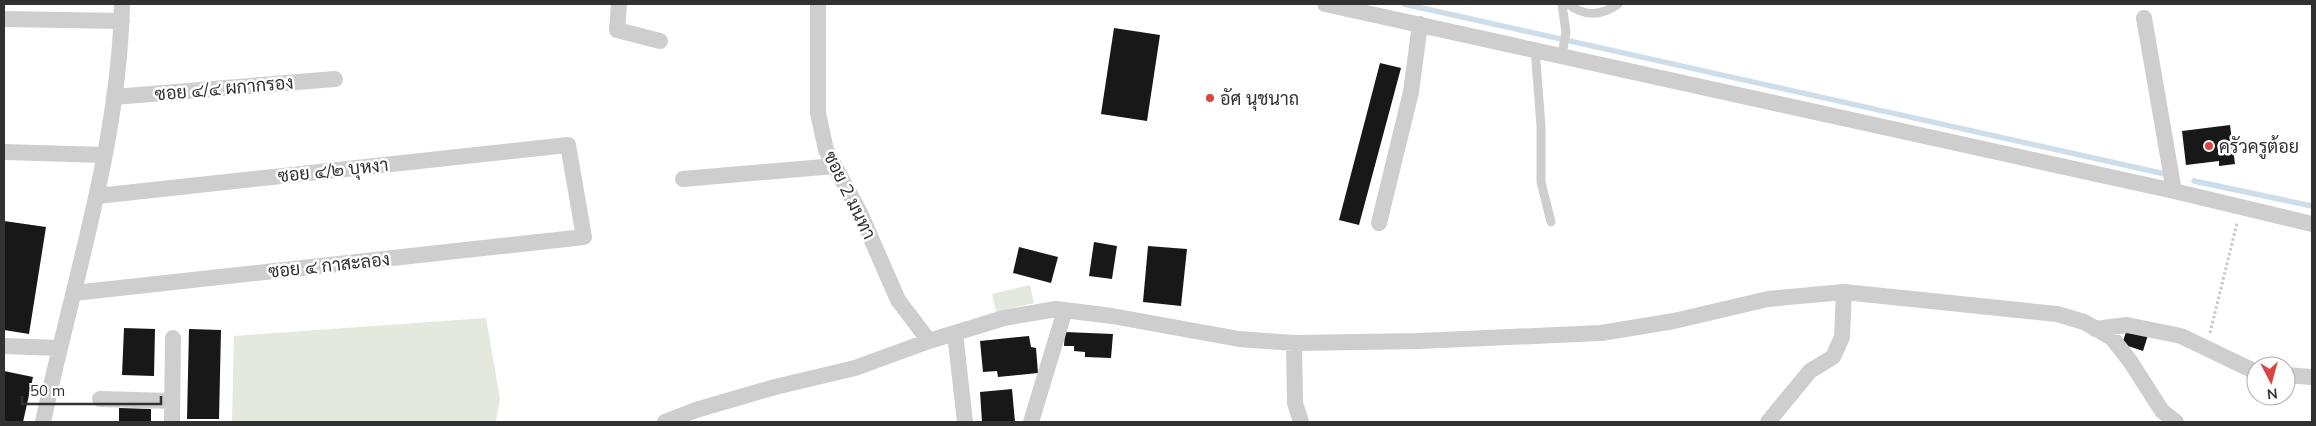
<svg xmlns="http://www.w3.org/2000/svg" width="2316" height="426" viewBox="0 0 2316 426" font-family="Mulish,Sarabun,sans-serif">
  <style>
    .green { fill: #e3e9dd }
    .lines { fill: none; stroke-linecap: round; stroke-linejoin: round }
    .stream { stroke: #ceddea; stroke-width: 5.5 }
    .building { fill: #181818 }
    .path { stroke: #c8c8c8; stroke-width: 3; stroke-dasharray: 2.5 2.5; stroke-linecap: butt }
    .lane { stroke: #cecece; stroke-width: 9 }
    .street { stroke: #cecece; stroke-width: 16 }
    .poi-dot { fill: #d94342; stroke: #fff; stroke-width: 2 }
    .labels { text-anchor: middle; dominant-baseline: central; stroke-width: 5; stroke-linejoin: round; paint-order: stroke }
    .street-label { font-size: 18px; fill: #313131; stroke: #fff }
    .poi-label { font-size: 18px; fill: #313131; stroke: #fff; text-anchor: start }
  </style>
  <rect width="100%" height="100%" fill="#fff"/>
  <!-- green -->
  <path class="green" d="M1030,285L1034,303L996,312L992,294Z
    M486,318L500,399L496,422H232L234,336Z"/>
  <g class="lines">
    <!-- stream -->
    <path class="stream" d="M1404,4L2165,174
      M2194,181L2312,206"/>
  </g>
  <!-- building -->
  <path class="building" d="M1114,28L1160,35L1147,121L1101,114Z
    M1380,63L1401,68L1359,225L1339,220Z
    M2230,125L2235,164L2219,166V161L2186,165L2182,131Z
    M4,221L46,227L29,334L4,330Z
    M1094,242L1117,246L1112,279L1089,276Z
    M1148,246L1187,249L1181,306L1143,302Z
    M1019,247L1058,257L1051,283L1013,273Z
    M124,328L155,329L154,376L122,375Z
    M189,329L221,330L219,419H187Z
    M2127,329L2148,335L2143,351L2122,344Z
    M1065,332L1113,334L1111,358L1085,357V352L1074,351V346H1064Z
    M1029,336L1031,347L1036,348L1038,373L998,377L997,371L983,372L980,341Z
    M4,371L33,377L23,422H4Z
    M1012,389L1015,422H982L980,392Z
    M119,408L151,409V422H119Z"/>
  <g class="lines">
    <!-- path -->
    <path class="path" d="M2210,333L2237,223"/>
    <!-- lane -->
    <path class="lane" d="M1562,4L1566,32L1562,55
      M1568,4C1585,17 1601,16 1618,4
      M1535,49L1541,126V182L1551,222"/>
    <!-- street -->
    <path class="street" d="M619,4L617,30L660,41
      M818,4V113L826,150L860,213L898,300L929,341
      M1325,4L2174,191L2312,224
      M2144,18L2174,191
      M4,19L122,21
      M114,97L335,79
      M4,152L104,155
      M683,179L835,166
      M1379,223L1411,92L1420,24
      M74,293L584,237L568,145L97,196
      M2095,329L2127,325L2181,336L2256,372
      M955,333L965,422
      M1294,343L1295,403L1301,422
      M4,346L58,348
      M2286,375L2312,377
      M100,399L172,401
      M43,422C72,284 119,147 122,4
      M172,422L173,338
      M665,422L696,410L775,387L855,368L929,341L1004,318L1056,309L1112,316L1239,339L1294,343L1419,341L1601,333L1674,321L1768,299L1844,292L2057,314L2084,322L2112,338L2130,361L2162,411L2176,422
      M1031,422L1065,310
      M1768,422L1810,371L1833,357L1842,337L1844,292"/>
  </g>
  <!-- markers -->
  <g class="poi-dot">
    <circle cx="1210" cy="98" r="5"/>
    <circle cx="2209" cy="146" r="5"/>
  </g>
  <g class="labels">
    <!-- street labels -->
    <g class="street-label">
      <text transform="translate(224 88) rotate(-5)">ซอย ๔/๔ ผกากรอง</text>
      <text transform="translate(333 170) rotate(-6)">ซอย ๔/๒ บุหงา</text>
      <text transform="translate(850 195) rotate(64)">ซอย 2 มนทา</text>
      <text transform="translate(329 265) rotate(-6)">ซอย ๔ กาสะลอง</text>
    </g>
    <!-- poi labels -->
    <g class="poi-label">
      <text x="1220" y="98">อัศ นุชนาถ</text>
      <text x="2219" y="146">ครัวครูต้อย</text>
    </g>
  </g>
  <!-- border -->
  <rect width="2316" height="426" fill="none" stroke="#313131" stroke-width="10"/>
  <!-- north arrow -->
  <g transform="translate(2271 381) rotate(174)"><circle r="24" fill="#ffffff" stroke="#adadad"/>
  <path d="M0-4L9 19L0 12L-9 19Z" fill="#d94342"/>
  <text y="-8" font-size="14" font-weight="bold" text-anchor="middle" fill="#313131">N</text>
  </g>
  <!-- scale -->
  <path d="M22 396v8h139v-8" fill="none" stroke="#313131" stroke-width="2.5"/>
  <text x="30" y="396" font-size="15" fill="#313131" stroke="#ffffff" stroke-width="4" paint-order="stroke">50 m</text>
</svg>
